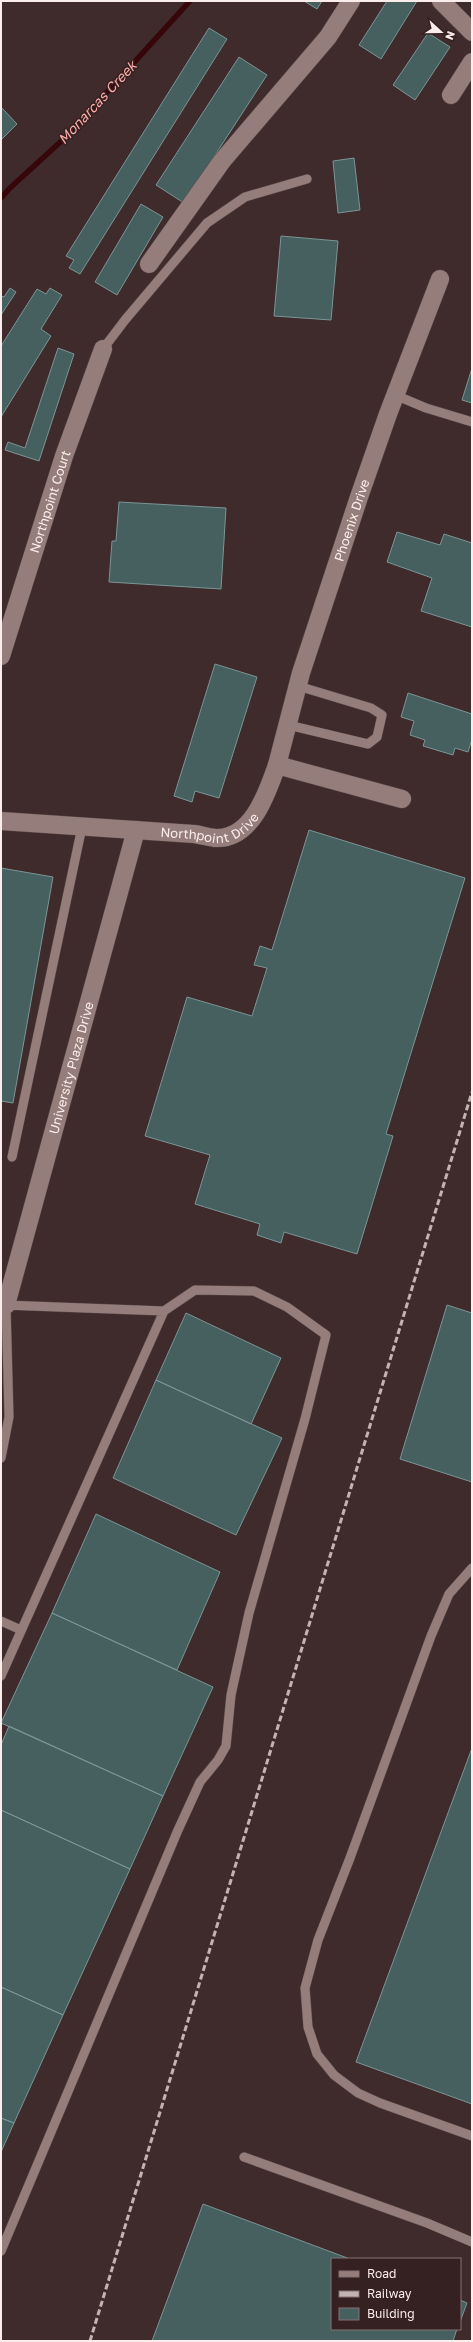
<svg xmlns="http://www.w3.org/2000/svg" width="473" height="2342" viewBox="0 0 473 2342" font-family="'Golos Text',sans-serif">
  <style>
    .lines { fill: none; stroke-linecap: round; stroke-linejoin: round }
    .stream { stroke: #36060a; stroke-width: 5.5 }
    .building { fill: #465f5f; stroke: #7b9596 }
    .service-casing { stroke: #584747; stroke-width: 10 }
    .minor-casing { stroke: #584747; stroke-width: 19 }
    .service { stroke: #947d7b; stroke-width: 9 }
    .minor { stroke: #947d7b; stroke-width: 18 }
    .rail { stroke: #c3b3b2; stroke-width: 3; stroke-dasharray: 6 3; stroke-linecap: butt }
    .labels { text-anchor: middle; dominant-baseline: central; stroke-width: 3; stroke-linejoin: round; paint-order: stroke }
    .street-label { font-size: 13px; fill: #fbedec; stroke: #352121 }
    .water-label { font-size: 14px; font-style: italic; fill: #fbacaa; stroke: #352121 }
  </style>
  <rect width="100%" height="100%" fill="#3f2b2b"/>
  <g class="lines">
    <!-- stream -->
    <path class="stream" d="M1,198L10,188L68,135L190,1"/>
  </g>
  <!-- building -->
  <path class="building" d="M304,1H322L317,9Z
    M387,1H417L381,59L359,45Z
    M209,28L227,39L80,274L69,268L74,260L66,256Z
    M428,33L450,47L415,100L393,85Z
    M239,57L267,75L184,203L156,185Z
    M1,107L17,124L1,140Z
    M354,158L360,210L338,213L333,161Z
    M141,204L163,217L117,295L95,282Z
    M281,236L338,241L331,320L274,316Z
    M10,288L16,292L1,315V296L4,297Z
    M50,288L62,295L41,329L51,336L1,417V346L37,289L46,294Z
    M58,348L74,354L39,461L5,450L8,442L25,448Z
    M472,368V403L462,400Z
    M119,502L226,508L221,589L109,582L112,541H116Z
    M397,532L440,545L444,534L472,543V627L421,611L432,578L387,562Z
    M215,664L257,677L219,798L195,791L192,802L174,796Z
    M408,693L472,714V739L468,752L455,748L453,755L423,746L425,740L410,735L414,721L401,717Z
    M309,830L465,878L386,1134L393,1136L357,1254L284,1232L281,1243L257,1235L260,1224L195,1204L210,1155L145,1136L187,997L252,1016L267,968L254,965L260,946L272,950Z
    M1,868L53,877L13,1103L1,1101Z
    M447,1305L472,1313V1482L400,1459Z
    M186,1313L281,1358L251,1424L156,1380Z
    M156,1380L282,1438L236,1535L113,1478Z
    M96,1514L220,1572L177,1670L52,1613Z
    M52,1613L213,1687L163,1796L1,1723Z
    M9,1726L163,1796L130,1869L1,1810V1745Z
    M472,1748V2104L356,2062Z
    M1,1810L130,1869L63,2015L1,1987Z
    M1,1987L63,2015L14,2123L1,2118Z
    M1,2118L14,2123L1,2152Z
    M203,2204L350,2259H332V2329H457L453,2341H152Z
    M460,2300L467,2303L460,2322Z"/>
  <g class="lines">
    <defs>
      <path id="service" d="M103,349L125,320L207,223L245,197L307,179
        M395,395L426,408L472,422
        M288,725L368,744L377,737L382,715L371,708L298,686
        M12,1157L82,827
        M1,1458L9,1417L6,1305
        M472,1568L449,1594L431,1636L350,1858L318,1940L305,1988L308,2027L317,2054L334,2075L358,2093L380,2103L472,2136
        M1,1621L21,1630
        M1,1676L164,1311L4,1305
        M244,2157L427,2223L472,2242
        M1,2251L178,1830L200,1782L218,1760L226,1746L231,1695L249,1613L305,1419L326,1335L287,1307L254,1291L195,1290L164,1311"/>
      <g id="minor">
        <path d="M441,1L472,32"/>
        <path d="M451,95L472,62"/>
        <path d="M149,264L222,161L328,37L351,1"/>
        <path id="s1" d="M1,656L64,456L103,349"/>
        <path id="s2" d="M277,765L301,673L359,497L388,414L440,279"/>
        <path id="s3" d="M1,821L194,834C201,835 208,837 215,838C252,840 267,793 277,765L402,799"/>
        <path id="s4" d="M6,1305L136,830"/>
      </g>
    </defs>
    <!-- service casing -->
    <use href="#service" class="service-casing"/>
    <!-- minor casing -->
    <use href="#minor" class="minor-casing"/>
    <!-- service -->
    <use href="#service" class="service"/>
    <!-- minor -->
    <use href="#minor" class="minor"/>
    <!-- rail -->
    <path class="rail" d="M90,2341L472,1092"/>
  </g>
  <g class="labels">
    <!-- street labels -->
    <g class="street-label">
      <text stroke="none"><textPath href="#s1" startOffset="162">Northpoint Court</textPath></text>
      <text stroke="none"><textPath href="#s2" startOffset="256">Phoenix Drive</textPath></text>
      <text stroke="none"><textPath href="#s3" startOffset="212">Northpoint Drive</textPath></text>
      <text stroke="none"><textPath href="#s4" startOffset="246">University Plaza Drive</textPath></text>
    </g>
    <!-- water labels -->
    <g class="water-label">
      <text transform="translate(97 102) rotate(-47)">Monarcas Creek</text>
    </g>
  </g>
  <!-- border -->
  <rect width="473" height="2342" fill="none" stroke="#fbedec" stroke-width="4"/>
  <!-- legend -->
  <rect x="331" y="2258" width="130" height="72" fill="#352121" stroke="#847372"/>
  <rect x="339" y="2271" width="20" height="6" fill="#947d7b" stroke="#847372"/>
  <text x="367" y="2278" font-size="12" fill="#fbedec">Road</text>
  <rect x="339" y="2291" width="20" height="6" fill="#c3b3b2" stroke="#847372"/>
  <text x="367" y="2298" font-size="12" fill="#fbedec">Railway</text>
  <rect x="339" y="2308" width="20" height="12" fill="#465f5f" stroke="#847372"/>
  <text x="367" y="2318" font-size="12" fill="#fbedec">Building</text>
  <!-- north arrow -->
  <g transform="translate(441 32) rotate(111)" stroke="#352121" stroke-width="3" paint-order="stroke">
  <path d="M0-3L7 15L0 10L-7 15Z" fill="#fbedec"/>
  <text y="-6" font-size="11" font-weight="bold" text-anchor="middle" fill="#fbedec">N</text>
  </g>
</svg>
